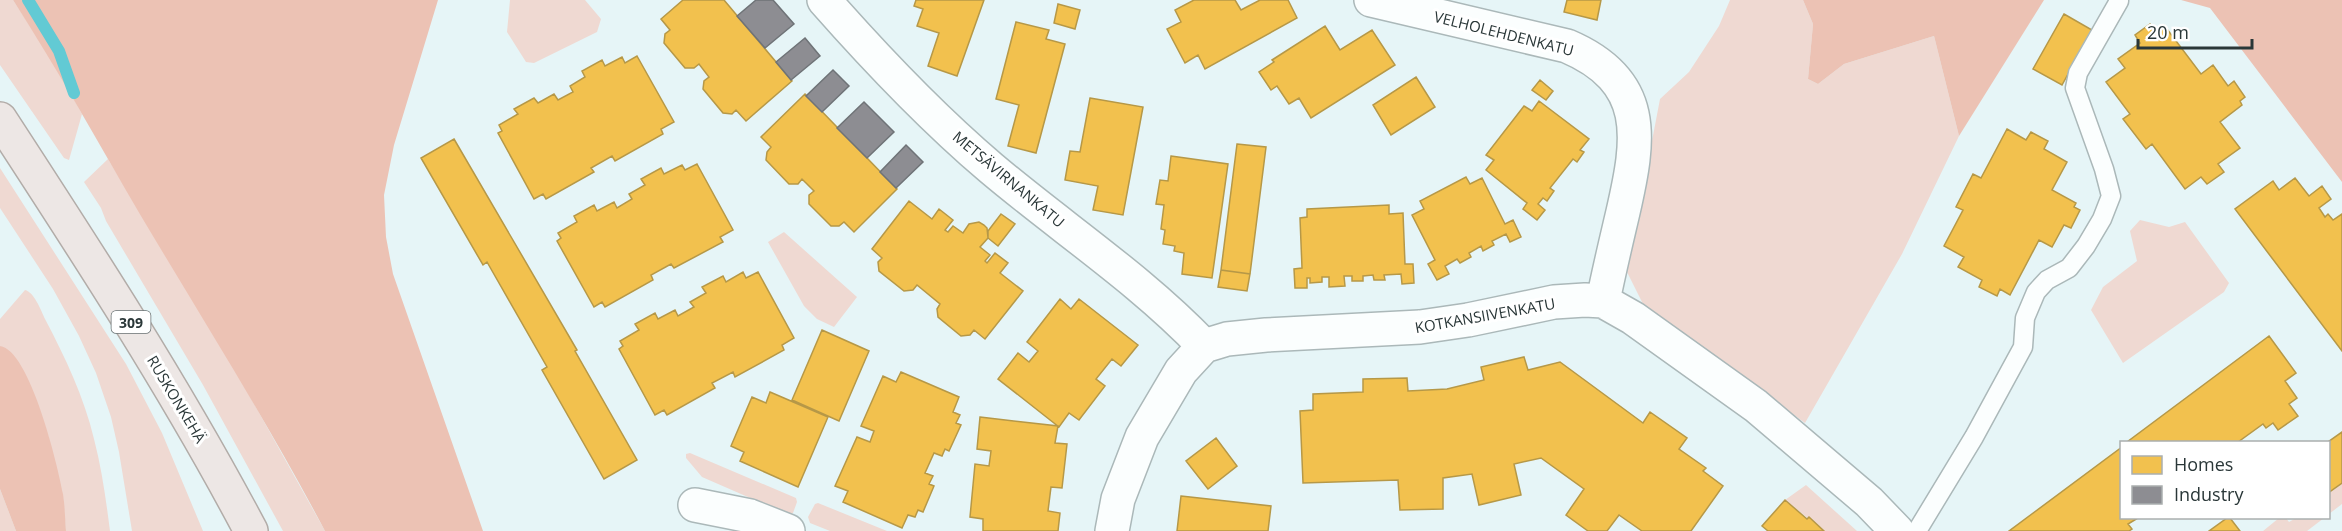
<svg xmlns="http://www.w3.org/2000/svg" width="2342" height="531" viewBox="0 0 2342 531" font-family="'Open Sans',sans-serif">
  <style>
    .green { fill: #efd9d2 }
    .forest { fill: #ecc2b4 }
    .homes { fill: #f2c14e; stroke: #b69847; stroke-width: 1.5 }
    .industry { fill: #8d8d92; stroke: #6f7377; stroke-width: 1.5 }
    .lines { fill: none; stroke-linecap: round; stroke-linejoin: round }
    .stream { stroke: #62cad4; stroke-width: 12 }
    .lane-casing { stroke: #abb8b9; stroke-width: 21 }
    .street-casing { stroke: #abb8b9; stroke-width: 36 }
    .primary-casing { stroke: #b2aca8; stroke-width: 36 }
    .lane { stroke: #fbfefe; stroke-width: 18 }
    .street { stroke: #fbfefe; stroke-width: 33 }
    .primary { stroke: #ede7e5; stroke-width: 33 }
    .labels { text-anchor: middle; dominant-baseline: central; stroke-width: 6; stroke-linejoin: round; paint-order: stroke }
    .shield { fill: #fff; stroke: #6a7374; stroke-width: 1.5 }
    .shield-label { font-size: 14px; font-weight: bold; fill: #2a3738 }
    .street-label { font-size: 15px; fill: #2a3738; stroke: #fff }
  </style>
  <rect width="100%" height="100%" fill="#e6f5f7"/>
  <!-- green -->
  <path class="green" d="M0,0H13L53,61L82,114L69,160L64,158L0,65Z
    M510,0H585L601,19L597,32L534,63L526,62L507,32Z
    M1730,0H1803L1813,24L1808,79L1818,84L1844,64L1934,36L1959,136L1902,254L1805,423L1643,304L1627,272L1660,99L1689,72L1719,26Z
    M108,159L234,368L325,531H283L203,385L106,221L101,208L84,182Z
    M0,168L126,364L162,433L203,531H132L119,452L111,417L96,373L79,336L53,289L0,208Z
    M2140,220L2169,227L2185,222L2229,283L2224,292L2123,363L2091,310L2103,287L2137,261L2130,231Z
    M784,232L857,297L834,327L817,319L804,306L768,242Z
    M25,290C34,292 41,310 45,319C65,357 84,397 94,439C102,470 106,500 110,531H66L63,497L48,435L0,346V319Z
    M690,453L796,498L797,502L793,513L787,514L702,477L686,458V454Z
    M2342,483V504L2329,514V493Z
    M1806,485L1857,531H1824L1785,500Z
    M0,489L16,531H0Z
    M818,503L887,531H830L810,523L808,517L815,504Z
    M2279,518H2286L2289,522L2296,518H2324L2307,531H2263Z"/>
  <!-- forest -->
  <path class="forest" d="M13,0H438L394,145L384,195L386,237L393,274L483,531H325C268,423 203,320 141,216C99,144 58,70 13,0Z
    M1803,0H2044L1959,136L1934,36L1844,64L1818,84L1808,79L1813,24Z
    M2181,0H2342V182L2210,8Z
    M0,346C30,350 58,466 63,494C65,506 65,519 66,531H16L0,489Z"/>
  <!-- homes -->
  <path class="homes" d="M683,0H724L792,81L746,121L736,110L732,114L723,113L703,89L704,81L709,77L699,64L694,68H685L664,43L665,34L670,30L661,19Z
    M916,0H984L957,76L928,66L939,33L917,26L923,9L914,6Z
    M1194,0H1235L1241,10L1260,0H1288L1297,18L1205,69L1198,55L1185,63L1167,29L1181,22L1175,10Z
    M1567,0H1601L1597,20L1564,12Z
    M1058,4L1080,10L1075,29L1054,23Z
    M2064,14L2092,30L2062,85L2033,69Z
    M1016,22L1049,30L1046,39L1065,44L1036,153L1008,146L1019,105L996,99Z
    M2150,24L2155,31L2164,25L2201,74L2213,65L2228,86L2234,81L2245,97L2240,101L2242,105L2220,122L2240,148L2218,164L2224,172L2207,184L2201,177L2185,189L2152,144L2146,149L2123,119L2130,114L2106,82L2125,68L2118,59L2140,43L2135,35Z
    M1325,26L1340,50L1372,30L1395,65L1311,118L1299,98L1289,104L1277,86L1271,90L1259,72L1274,62L1272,60Z
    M637,56L674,122L661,129L663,134L615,161L612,156L591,168L594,172L546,199L543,194L534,199L498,133L502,131L499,125L518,114L514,109L534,98L538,103L554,94L558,100L573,92L570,86L585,77L582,71L602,60L605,66L622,57L625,63Z
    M1416,77L1435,107L1391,135L1373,105Z
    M1540,80L1553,91L1546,100L1532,90Z
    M805,94L897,189L854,232L844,222L839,226H831L809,204V195L814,191L802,179L798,184H789L766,160L767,152L771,147L761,137Z
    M1090,98L1143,107L1123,215L1093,210L1098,186L1065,180L1070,151L1080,152Z
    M1539,101L1589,139L1580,150L1584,152L1577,162L1573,159L1550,188L1554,191L1547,201L1543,198L1538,204L1545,210L1537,220L1523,209L1527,203L1486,170L1494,160L1486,155L1524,106L1532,111Z
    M2007,129L2026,140L2031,132L2048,141L2044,149L2067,162L2052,190L2076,203L2074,207L2080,210L2071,228L2064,225L2052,247L2039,240L2010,295L2000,289L1997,296L1979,287L1982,280L1958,267L1964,257L1944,246L1963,210L1956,207L1973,174L1981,178Z
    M454,139L577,350L575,351L637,460L604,479L542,370L547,367L487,262L483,265L421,158Z
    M1237,144L1266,147L1250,274L1221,270Z
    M1171,156L1228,164L1212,278L1182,274L1184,253L1174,251L1175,246L1163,244L1165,230L1161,229L1164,205L1156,204L1160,180L1168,181Z
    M697,164L733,230L720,237L723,242L674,268L671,264L651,275L653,280L605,307L602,302L594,307L557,241L561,238L558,233L577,222L574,216L594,205L597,211L614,202L617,208L632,199L629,194L645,185L641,179L661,168L664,174L682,165L685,170Z
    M1466,177L1470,184L1482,178L1505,224L1513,220L1521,237L1510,242L1506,234L1492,241L1494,245L1483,251L1481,246L1469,253L1471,257L1460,263L1457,259L1445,266L1449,274L1437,280L1428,264L1435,260L1412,215L1424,209L1420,201Z
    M2295,178L2309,196L2322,186L2331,199L2319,208L2325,217L2328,214L2333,220L2342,214V351L2235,209L2273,181L2279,190Z
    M909,201L932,219L939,209L953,220L945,230L948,232L953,226L963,233L969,224L979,222L984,225L987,228L988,238L980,247L990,255L985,261L987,263L995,253L1008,263L1000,273L1023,291L985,339L974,330L970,335L961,336L938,317L937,309L940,304L917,285L913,290L904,291L879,271L878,262L882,258L872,249Z
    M1389,205V214L1403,213L1405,264H1413L1414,283L1402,284L1401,274L1384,275L1385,280H1374L1373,275L1363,276V281H1352V276H1344L1345,286L1329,287V277H1322V282L1310,283V278H1307V288H1295L1294,269L1302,268L1300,218L1307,217V209Z
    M1001,214L1015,224L998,246L988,238V231Z
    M1221,270L1250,274L1247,291L1218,287Z
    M743,272L746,278L758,272L794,338L782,345L784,350L735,377L733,372L712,383L715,388L667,415L664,410L655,415L619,349L623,346L620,341L639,330L635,324L655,313L658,319L675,310L678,316L694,307L690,302L706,293L702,287L723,276L726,282Z
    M1060,299L1071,309L1079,299L1138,345L1121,366L1112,359L1096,379L1105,386L1079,420L1069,413L1059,427L998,379L1018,353L1029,362L1038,351L1027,342Z
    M822,330L869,351L839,421L792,400Z
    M2269,336L2296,373L2285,381L2297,398L2289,404L2298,416L2278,430L2273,423L2266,428L2263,424L2238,442H2127Z
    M1524,357L1528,370L1560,362L1643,423L1650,412L1687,438L1679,449L1706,468L1703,471L1723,486L1691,531H1642L1619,515L1607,531H1588L1566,515L1584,489L1541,458L1514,464L1521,495L1479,505L1472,474L1443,478V509L1400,510L1398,480L1303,483L1300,411L1313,410V394L1363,392V379L1407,378L1408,391L1447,389L1484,380L1481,367Z
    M901,372L959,397L953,412L960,415L956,423L961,425L949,451L945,449L942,456L934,453L925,473L933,476L929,484L934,486L923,512L918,510L915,517L908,515L902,528L843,502L848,491L835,486L857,437L870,442L874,431L861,426L883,376L896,382Z
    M770,392L828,417L798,487L740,461L744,452L731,446L752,397L766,403Z
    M980,417L1058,426L1055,443L1067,444L1062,488L1051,487L1048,511L1060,513L1058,531H983V519L970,517L975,464L989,466L991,451L977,449Z
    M2342,432V483L2328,493V442Z
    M1216,438L1237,466L1208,489L1186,461Z
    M2122,447V518H2138L2128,524L2132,529L2129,531H2009Z
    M1181,496L1271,506L1268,531H1177Z
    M1785,500L1807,519L1809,517L1824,531H1768L1762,526Z
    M2227,518H2230L2240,531H2209Z"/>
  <!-- industry -->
  <path class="industry" d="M756,0H773L794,24L765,48L737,16Z
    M805,38L820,56L791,80L776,62Z
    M833,70L849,86L822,112L806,96Z
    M864,102L894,132L867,158L837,128Z
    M906,145L923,162L896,188L880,172Z"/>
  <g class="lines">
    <!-- stream -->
    <path class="stream" d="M28,0L59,51L74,93"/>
    <defs>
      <path id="lane" d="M1917,531L1974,437L2023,347L2025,318L2036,292L2047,280L2069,268L2086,246L2102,219L2111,196L2104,169L2075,88L2078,73L2119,1"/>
      <path id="street" d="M824,0C876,59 931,117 991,168C1062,228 1140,279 1204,346
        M1371,0L1567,46C1649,81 1640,138 1623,212C1616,242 1609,271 1603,301
        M695,505L750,516L788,531
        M1112,531L1118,499L1142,437L1181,371L1204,346L1227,339L1266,335L1420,327L1468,320L1554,302L1585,300L1603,301L1633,318L1756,406L1869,502L1897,531"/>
      <path id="primary" d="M0,119C88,254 176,389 251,531"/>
    </defs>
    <!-- lane casing -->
    <use href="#lane" class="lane-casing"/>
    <!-- street casing -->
    <use href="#street" class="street-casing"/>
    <!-- primary casing -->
    <use href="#primary" class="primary-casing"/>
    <!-- lane -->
    <use href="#lane" class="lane"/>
    <!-- street -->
    <use href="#street" class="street"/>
    <!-- primary -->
    <use href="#primary" class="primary"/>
  </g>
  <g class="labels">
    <!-- shield labels -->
    <rect class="shield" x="111.5" y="311" width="39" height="22" rx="4.5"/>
    <g class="shield-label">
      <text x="131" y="322">309</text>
    </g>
    <!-- street labels -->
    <g class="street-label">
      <text transform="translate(1504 33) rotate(14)">VELHOLEHDENKATU</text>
      <text transform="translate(1009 179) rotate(40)">METSÄVIRNANKATU</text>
      <text transform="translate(1485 315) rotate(-10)">KOTKANSIIVENKATU</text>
      <text transform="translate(177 399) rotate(59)">RUSKONKEHÄ</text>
    </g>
  </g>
  <!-- legend -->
  <rect x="2120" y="441" width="210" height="78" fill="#ffffff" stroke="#aaafaf" stroke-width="1.5"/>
  <rect x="2132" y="456" width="30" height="18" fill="#f2c14e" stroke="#aaafaf" stroke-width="1.5"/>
  <text x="2174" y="471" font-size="18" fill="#2a3738">Homes</text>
  <rect x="2132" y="486" width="30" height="18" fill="#8d8d92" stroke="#aaafaf" stroke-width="1.5"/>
  <text x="2174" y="501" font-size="18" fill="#2a3738">Industry</text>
  <!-- scale -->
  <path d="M2138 39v9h114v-9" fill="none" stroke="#2a3738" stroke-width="3"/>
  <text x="2147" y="39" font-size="18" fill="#2a3738" stroke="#ffffff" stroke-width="4.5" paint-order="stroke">20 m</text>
</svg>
